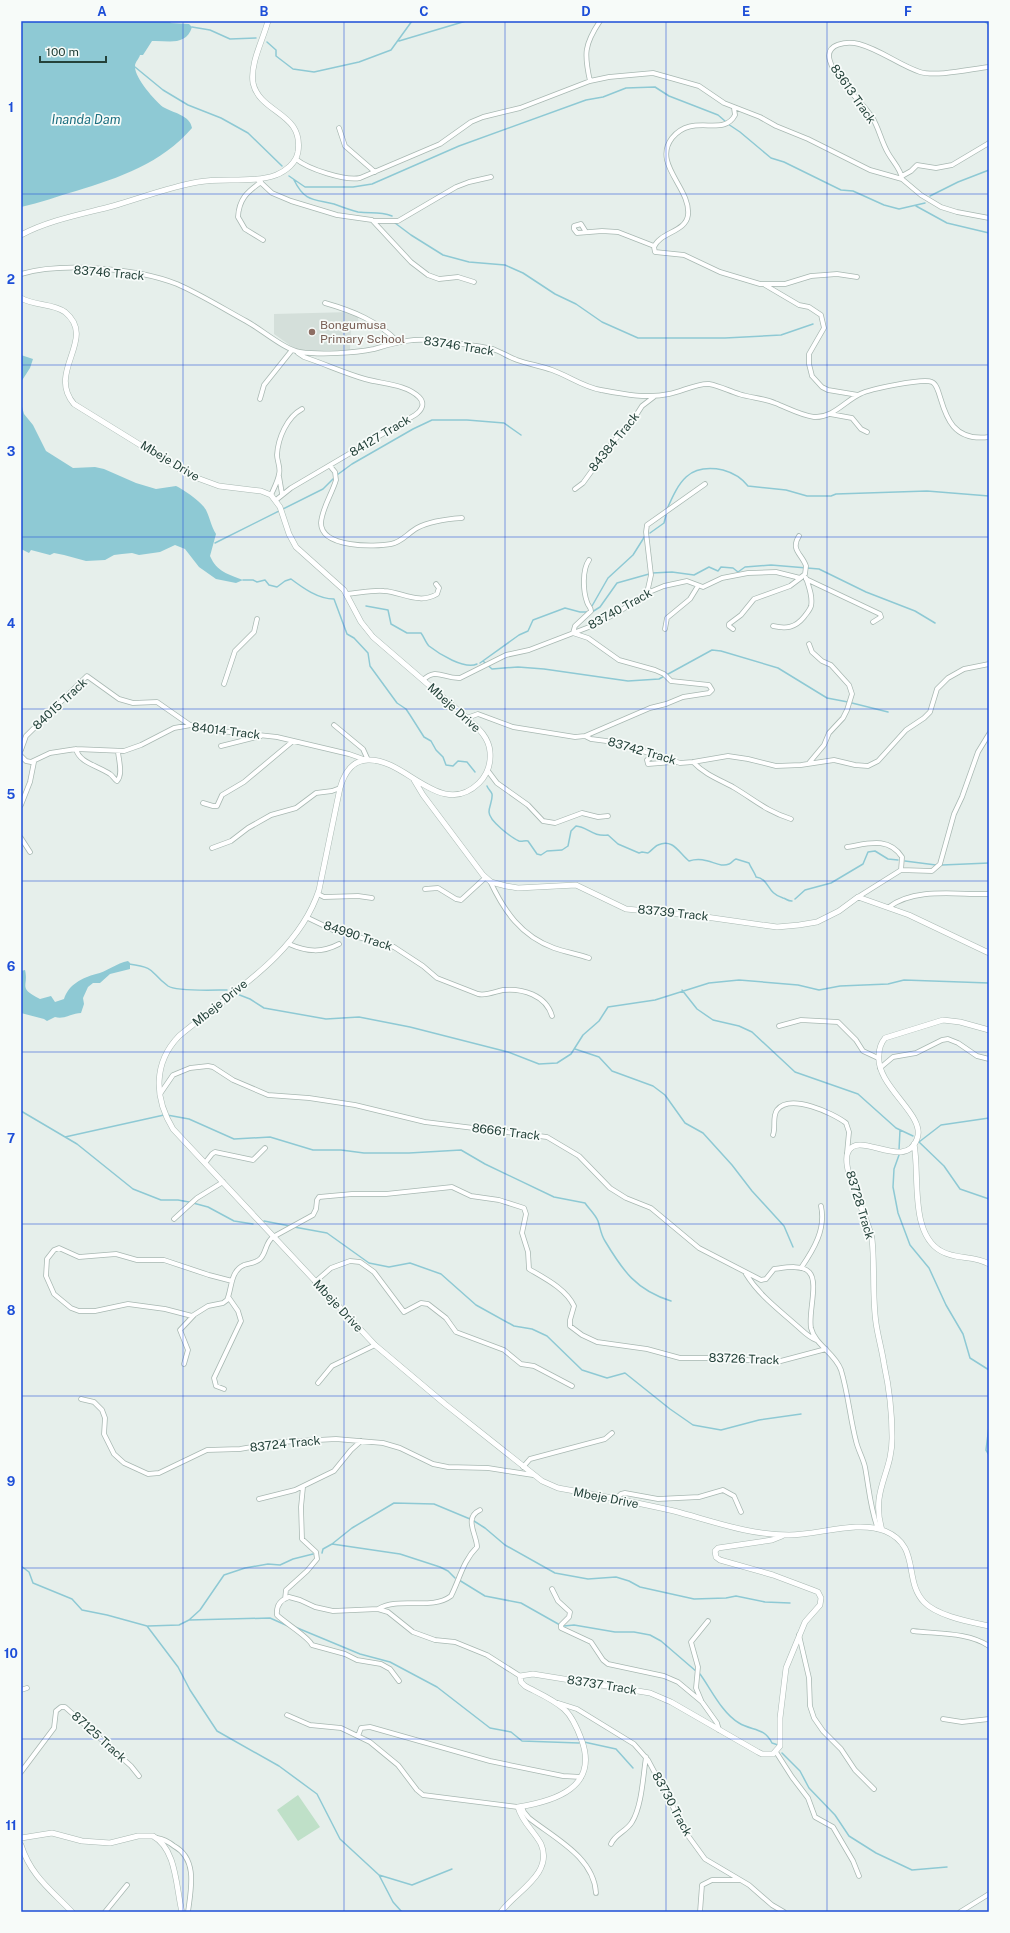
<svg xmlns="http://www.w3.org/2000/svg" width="1010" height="1933" viewBox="0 0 1010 1933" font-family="'Public Sans',sans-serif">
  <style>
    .built { fill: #d4dfda }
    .green { fill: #bfe0c8 }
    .water { fill: #8ec9d4 }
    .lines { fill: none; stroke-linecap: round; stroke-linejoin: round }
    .stream { stroke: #8ec9d4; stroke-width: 1.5 }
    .minor-casing { stroke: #a8b8b2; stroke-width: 5.5 }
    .tertiary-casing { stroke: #a8b8b2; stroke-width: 6 }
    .minor { stroke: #fff; stroke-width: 4 }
    .tertiary { stroke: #fff; stroke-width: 5 }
    .grid { fill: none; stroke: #1d4ed8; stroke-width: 1; stroke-opacity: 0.55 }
    .education-dot { fill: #8d6e63; stroke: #f7fbf9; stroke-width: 1.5 }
    .labels { text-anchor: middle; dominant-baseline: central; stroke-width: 3.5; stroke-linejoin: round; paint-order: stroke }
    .street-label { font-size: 12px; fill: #24423a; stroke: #f7fbf9 }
    .education-label { font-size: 12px; fill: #785e54; stroke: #f7fbf9; text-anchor: start }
    .water-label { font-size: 13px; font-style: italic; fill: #1c6f80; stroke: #f7fbf9 }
    .neatline { fill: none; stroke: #1d4ed8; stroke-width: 1.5 }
    .grid-label { font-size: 13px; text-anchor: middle; font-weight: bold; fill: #1d4ed8 }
  </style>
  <rect width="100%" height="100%" fill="#e6efeb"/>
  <!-- built -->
  <path class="built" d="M351,312L358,316L359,329H351L350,350L298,351L274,334V314Z"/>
  <!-- green -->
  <path class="green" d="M298,1795L320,1827L298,1841L277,1810Z"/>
  <!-- water -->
  <path class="water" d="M21,21H169L171,23L189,24L192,27C186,47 167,40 152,41L143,55H140C139,59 135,62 135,66C134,77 155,101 163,107C173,113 190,115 192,128C162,163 119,178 76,191C58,196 40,203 21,207Z
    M21,355L33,359L30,368L21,382Z
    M21,403L24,414L33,425L46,451L73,468L95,467L104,469L136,483L156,489L176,486C184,490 202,502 206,510C210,518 211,526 216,534L210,556C217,572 228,574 243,580L236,583L216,579L199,567L185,549L175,545L160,552L139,555L132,553L122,554L114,555L105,560L86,561L64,555L54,553L50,555L31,550L29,553L21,549Z
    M128,961L130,963V969L110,974L100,983H93L88,987L83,998L84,1004L81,1013C72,1013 64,1020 55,1017L47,1021L44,1019L21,1013V971L25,970C29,987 17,987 40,999L51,996L55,1002L64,999C69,984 82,978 96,974C106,972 117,963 128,961Z"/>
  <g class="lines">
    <!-- stream -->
    <path class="stream" d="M984,21L989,25
      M192,27L210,30L230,39L256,38
      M399,41L466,21
      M267,42L276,50V56L293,69L314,72L359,62L391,50L412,21
      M135,67L163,90L188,105L221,118L248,133L282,166
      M728,124L740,132L771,158L784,162L841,190L853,191L884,205L899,209L925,203
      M289,176L305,187H353L372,184L459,146L586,100L603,97L626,88L655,87L669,96L718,115L725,121
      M294,180C305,202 313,199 334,204C342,207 350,210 358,212C371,214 378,211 392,216
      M930,196L958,182L989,170
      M916,206L947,223L989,233
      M395,223L411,235L443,255L469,262L505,265L523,273L555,294L576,304L602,322L638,338H725L781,335L813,324
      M337,475L352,464L413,429L432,420H467L504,423L521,435
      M831,496L836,494L927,491L989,496
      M667,509C679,482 688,463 723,470C734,473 741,477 748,486L786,490L807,496H830
      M650,533L664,523L666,515
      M215,543L323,489L334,478
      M652,573L672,572L694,575L709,567L718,571L721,567L733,568L738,572L745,567L771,565L819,569L866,592L915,611L935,623
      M243,580H253L257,582L265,580L269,585L277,587L285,581L291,579C303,588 318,599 334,599L347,634L354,638L368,653L370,666L397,703L406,709L410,715L424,737L431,741L436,750L443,757L446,765L453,766L458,761L467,762L475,772
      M366,606L388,610L391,624L407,633H421C424,637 426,643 429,646C439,654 465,670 477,664
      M592,606L608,578L633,555L645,536
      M592,612L600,607L617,583L649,574
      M483,661L492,669L518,667L544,669L628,681L659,679L712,650L721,651L778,668L827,698L848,702
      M480,663L519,635L528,631L533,620L565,608L580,612H588
      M852,703L888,712
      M487,786C488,789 491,791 492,794C493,800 489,806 489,812C489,821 512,838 519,841C522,842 525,840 528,841L537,854L541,855L547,851L562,850L568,846L571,831L576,826C588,827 592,837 608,835L618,844L639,853L642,852L648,853C651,851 655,846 658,845C673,838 679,853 689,861C707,855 718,869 729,864C732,863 733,860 736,859L749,863C750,866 756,875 756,877C770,879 766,893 783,898C787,899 787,901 792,901
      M905,861L936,865
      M942,865L989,863
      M795,899L805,890L831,883L863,864L868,852L875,851L888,859L898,860
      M129,964C158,968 149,972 168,986C177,992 215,990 227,990
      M682,990L697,1009L713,1020L739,1026L752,1032L795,1072L858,1094L896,1128L913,1136
      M237,994L250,999L264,1008L326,1019L359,1017L410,1027L508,1052L539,1064L557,1063L571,1054L583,1035L599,1021L608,1007L655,1000L709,983L739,980L798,985L819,990L840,986L888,984L904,980L989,983
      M575,1049L599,1057L612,1071L653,1086L665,1095L685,1123L703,1133L732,1165L752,1191L784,1226L793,1247
      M21,1111L77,1144L133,1189L161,1200H178L189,1202
      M167,1115L189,1119L234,1139L270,1137L313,1150H341L364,1153H409L461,1150L485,1164L554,1197L585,1203C589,1209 595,1214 598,1221C600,1227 601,1235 605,1241C623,1271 636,1290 671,1301
      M989,1118L941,1125L919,1142L944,1166L960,1189L989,1199
      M65,1137L164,1115
      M899,1150L900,1130
      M899,1155L894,1169L893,1187L898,1213L910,1245L929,1268L946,1305L963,1334L970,1358L989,1370
      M193,1203L208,1207L234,1221L253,1224
      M264,1221L290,1226
      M294,1227L327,1233L369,1263L389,1267L410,1263L441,1274L476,1305L514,1326L532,1329L547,1336L582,1370L607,1378L625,1373L670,1409L693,1425L721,1430L759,1420L801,1414
      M989,1426L986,1450L989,1455
      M474,1521L485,1528L505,1545L555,1573L588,1579L616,1577L629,1581L640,1587L694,1599L726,1598L736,1596L765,1602L790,1603
      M332,1544L352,1528L394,1503L434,1504L470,1519
      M322,1553L323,1549L332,1544L400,1554L440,1567L448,1571L455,1578
      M21,1566L29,1572L33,1583L72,1599L82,1610L107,1615L147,1626L178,1667L190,1690L217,1731L279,1766L317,1794L340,1839L379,1875L412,1885L452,1869
      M459,1580L485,1596L521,1603L560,1625
      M189,1620L270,1618L288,1626
      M148,1626L179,1625L189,1620L200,1610L224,1575L245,1568L268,1564L280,1565L293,1559L313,1554
      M564,1626L574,1625L615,1632H634L650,1635L661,1641L697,1672
      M295,1627L360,1654L390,1662L437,1687L490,1728L511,1732L522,1741L579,1743
      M700,1674C711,1689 722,1713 739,1723C752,1731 764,1727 772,1743L778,1745
      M584,1742L616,1749L633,1768
      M782,1753L800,1771L809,1788L835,1815L849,1836L876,1853L912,1870L947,1867
      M379,1875L393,1902L402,1912"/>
    <defs>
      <path id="minor" d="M590,81C584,54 584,45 600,21
        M734,108L735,115C723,138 693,112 672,138C652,164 691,188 688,215C686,232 660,232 654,247L655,252L684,255L720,272L760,284H785L811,276L837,274L857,277
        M339,128L345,146L375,172
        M296,159C308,169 345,181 360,178L440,144L471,122L483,117L520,108L590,81L609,77L653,73L699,86L724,103L760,117L776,126L808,139L870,170L902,179L921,195L941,207L957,212L989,218
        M902,176L911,171L917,165L936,168L952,165L989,143
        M257,179L272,193L291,201L337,215L372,220L411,262L428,275L439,279L458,277L474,282
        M902,179C901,169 893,162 888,153C881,141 879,128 872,117C860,99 836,81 830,61C824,43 848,41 859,44C881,50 899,65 920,72C936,77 971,69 989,67
        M261,182C247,192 239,199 238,217L245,229L263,240
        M374,221H398L456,187L469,182L491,177
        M586,232L581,224L574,226V229L577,233L602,231L618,232L654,246
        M21,274C63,262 136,268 177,284C200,294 224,309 246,321C261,329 285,350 300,352C321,355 354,353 374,349C395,343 413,337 436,341C454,343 475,345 493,349C501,352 509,357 517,360C528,364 541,366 552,370C569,376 583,387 601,390C622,394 647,399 669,394C681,392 697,383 709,384C720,386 729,391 739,394C751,398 763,398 775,403C788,408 800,415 814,417C833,418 845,401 860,394C870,389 923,378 932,382C945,387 937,444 989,437
        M765,285L799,305L809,307L821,315L824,328L809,354V364L812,376L822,387L828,390L858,395
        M325,303C353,311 378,321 398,342
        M260,399L264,385L292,350
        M830,414L852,418L861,429L867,432
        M330,466L335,472L336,480C332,494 322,508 321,523C321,548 375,547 391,544C402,542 408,533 417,528C430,521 447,519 462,518
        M279,476L282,494
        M575,489L583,483L612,443L633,420L642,406L655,396
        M271,495C274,488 278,481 279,474C281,468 277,461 277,455C278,438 287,417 302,409
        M276,500L291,488L415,415C421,411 426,404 419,397C406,384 382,384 365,379C344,373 325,364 304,357L298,353
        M806,579L880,614L881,617L873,622
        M647,593L651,575L646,532L647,525L705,484
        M346,594C359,593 372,590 384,591C402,592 419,605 437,594L439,588L436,584
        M773,626C786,629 795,628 804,617C806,614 810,610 811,606C813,597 809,587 806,578
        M665,629L667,618L690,599L698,586
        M733,629L729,626V624L741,615L754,599L790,586L802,577
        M423,680C437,667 443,679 460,678L506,655L529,650L589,627L617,613L647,593L664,586L687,581L703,587L722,578L748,573L776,572L800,578L805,574L806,566C802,554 790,550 799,536
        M224,684L235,651L254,632L257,619
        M467,718L478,714L513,727L575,737L585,736L591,739L614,742L680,763L693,762L728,756L748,759L776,766L801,765L834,760L855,765L868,766L878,761L906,730L924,718L930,712L937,689L948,678L964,669L989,664
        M334,725L363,749L368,760
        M585,736L650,708L666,704L683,697L709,693L712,690L709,685L671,681L664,674L655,670L619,660L588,638L573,633L575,626L591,611C591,607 588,606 587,602C583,591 582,570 589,560
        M221,746L261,736
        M76,749C79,763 99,766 110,774C113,776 114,779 117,781C123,775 119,761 118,752
        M21,750L26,736L87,676L119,699L133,703L157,702L190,725
        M21,756L26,761L31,762L50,753L76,749L124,751L141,745L174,728L191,725L210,730L277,737L349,754L366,760
        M654,756L647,760L648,764L673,762
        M693,762C704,774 720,780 733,787C755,800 766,811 791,819
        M809,763L824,745L829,733L843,718L847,710L852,694L849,685L831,665L822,661L812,652L809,644
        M488,771L497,783L528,805L543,821L555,823L582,813L598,817L608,816
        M203,803L213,806H217L222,795L244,782L293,741
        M21,805L30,782L34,762
        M21,838L30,852
        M847,847C867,844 888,836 902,857L901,870L858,897
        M212,848L231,841L248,828L271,815L296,808L316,793L332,791L340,788
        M901,870L932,871L940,864L954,814L962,797L978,752L989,734
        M490,881C504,911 521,936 554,948C565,952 578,954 589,958
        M425,889L438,888L456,899L461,900L485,878
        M318,894L324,897L358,896L372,898
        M889,907C916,887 957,895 989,894
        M308,918L333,930L394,947L423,966L437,978L478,994C486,996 494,992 503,990C522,988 546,995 552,1016
        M289,944C307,952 322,953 339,944
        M779,1026L801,1020L838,1022L856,1040L863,1051L878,1058
        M880,1068L893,1057L916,1053L942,1040L948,1039L958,1043L977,1056L989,1059
        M160,1094L173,1075L190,1068L208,1066L213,1067L233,1080L268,1095L309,1098L355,1105L425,1122L547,1137L579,1156L610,1188L626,1198L651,1208L699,1248L761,1280L766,1279L774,1269C783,1268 802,1264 809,1272C819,1282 808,1313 811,1328C815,1345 835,1353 841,1370C848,1393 850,1418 856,1441C858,1450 863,1458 865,1467C869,1488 870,1508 878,1529
        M773,1135C776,1127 772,1117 777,1110C790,1093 833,1113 846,1123L849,1132L847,1153
        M205,1163L212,1154L215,1152L253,1160L265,1148
        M174,1219L197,1198L223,1182
        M801,1268C814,1249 826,1229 821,1206
        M746,1274C759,1295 778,1309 796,1325C803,1331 808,1337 816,1340
        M232,1281L209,1275L164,1260H137L116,1254L79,1257L59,1248L54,1250L47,1259L46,1276L54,1294L71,1308L79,1311H95L128,1304L165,1309L192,1316L208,1306L223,1303L227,1300C232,1289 230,1271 244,1265C250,1263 257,1263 261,1258C267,1251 265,1243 273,1237L313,1215L316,1209L317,1200L319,1197L352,1194H386L452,1187L471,1196L499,1200L524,1208L526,1214L522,1233L528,1252L529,1269C546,1279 566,1289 574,1306L570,1320V1326L582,1335L597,1342L647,1349L680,1358H716L777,1362L826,1349
        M315,1282L331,1268L350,1261L360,1262L374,1272L404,1312L421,1303L428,1304L446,1318L456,1332L504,1350L521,1364L534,1366L572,1386
        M184,1364L188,1350L180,1330L194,1315
        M318,1383L332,1366L375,1345
        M224,1389L216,1386L214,1378L241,1321L238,1311L229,1298
        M81,1399L94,1402L102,1410L105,1418L104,1434L114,1454L124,1463L148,1474L159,1473L207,1450L240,1449L281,1442L336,1439L383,1443L400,1448L433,1464L448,1467L488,1468L533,1475
        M523,1467L530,1459L605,1439L612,1433
        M259,1499L295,1490L334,1471L351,1450L361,1441
        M616,1499L621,1494L625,1493L658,1499L699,1497L723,1490L734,1496L741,1512
        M552,1589L558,1601L570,1612L569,1617L561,1625V1628L591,1642L603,1660L608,1664L664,1676L678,1682L702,1702L717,1723L719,1730
        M285,1599L286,1590L307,1571L317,1559L316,1552L302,1539L301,1507L303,1487
        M378,1609C399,1596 431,1611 451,1596C460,1578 463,1561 477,1547C477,1535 463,1518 480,1510
        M913,1631C937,1634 968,1632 989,1646
        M799,1635L809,1678L810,1706L814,1718L823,1731L841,1749L855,1770L874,1789
        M399,1681L390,1669L381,1664L357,1660L345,1654L312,1645C309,1637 285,1623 277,1615C276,1606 280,1600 289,1597L300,1600L315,1607L333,1611L378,1609L388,1612L413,1632L435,1640L455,1642L487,1655L520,1676
        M21,1690L27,1688
        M701,1700L696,1688L698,1667L691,1642L708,1621
        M558,1703L577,1709L634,1744L648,1760L689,1837L705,1859L749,1885L772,1905L784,1912
        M287,1715L310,1725L341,1728L370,1742L398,1765L417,1790L423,1795L518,1807
        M943,1719L962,1722L989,1719
        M358,1736L361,1728L370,1727L490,1761L563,1776L581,1777
        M776,1752L792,1777L808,1798L815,1817L833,1827L853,1861L859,1876
        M21,1772L54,1728L56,1711L61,1707H65L131,1766L139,1776
        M522,1807L524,1812L529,1818C554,1838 594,1857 596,1893
        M157,1838C164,1839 169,1842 174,1846C198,1859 191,1889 188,1912
        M611,1844C615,1834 627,1831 632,1822C642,1806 643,1776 646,1757
        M105,1912L127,1885
        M700,1912L702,1885L712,1880H739
        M960,1912L989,1894"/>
      <path id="tertiary" d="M21,235C49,220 83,214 113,206C141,198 169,187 198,182C222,178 255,183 276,175C286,171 296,163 298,152C304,112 260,114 253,83C250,63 263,40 268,21
        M21,298C34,306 53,303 65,312C98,339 46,371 74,404L189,475L219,486L261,491L271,495L280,507L289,534L296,547L344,590L361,622L373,637L467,718C478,728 489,737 490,752C491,764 488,774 479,783C441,820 406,758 368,760C352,760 344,774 340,788L319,890C298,955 229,994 179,1036C153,1063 154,1098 173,1129L375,1345L445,1404L542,1481L558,1488C597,1495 635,1502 674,1511C712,1521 749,1535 789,1535C818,1535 858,1520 885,1531C921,1546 903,1580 924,1602C937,1616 971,1622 989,1626
        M414,780L423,795L483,875L491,882L506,886L518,888L576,885L626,909L699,916L777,927L799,925L817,922L839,911L858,897L909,915L989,953
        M914,1144C920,1174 909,1233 941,1251C956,1260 974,1255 989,1264
        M882,1530C870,1489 893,1474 892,1436C892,1413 889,1387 884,1364C882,1350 878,1337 876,1323C872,1295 875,1267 872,1239C869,1219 840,1169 848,1152C858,1129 905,1172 917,1139C927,1115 875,1086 879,1055C879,1048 881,1043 885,1038L943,1020L960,1022L989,1030
        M21,1838L52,1833L82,1841L110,1843L138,1836H153C177,1849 176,1889 182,1912
        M21,1845C31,1876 50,1889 72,1912
        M501,1912C515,1892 554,1874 541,1844C534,1831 522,1822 518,1807C556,1801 598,1787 582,1741C578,1730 573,1717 564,1709C553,1699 538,1693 525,1686L521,1682L520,1676L533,1674L650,1693L671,1702L758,1752L762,1754H773L780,1746V1718L786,1668L805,1622L820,1605L821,1598L818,1592L813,1590L773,1575L720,1560L716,1557L715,1551L718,1548L772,1540L782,1536"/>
    </defs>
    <!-- minor casing -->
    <use href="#minor" class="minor-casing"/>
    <!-- tertiary casing -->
    <use href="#tertiary" class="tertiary-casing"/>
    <!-- minor -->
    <use href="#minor" class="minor"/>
    <!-- tertiary -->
    <use href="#tertiary" class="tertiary"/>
  </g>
  <!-- grid -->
  <path class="grid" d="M183,21V1912M344,21V1912M505,21V1912M666,21V1912M827,21V1912M21,194H989M21,365H989M21,537H989M21,709H989M21,881H989M21,1052H989M21,1224H989M21,1396H989M21,1568H989M21,1739H989"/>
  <!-- markers -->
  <circle class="education-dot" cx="312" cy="332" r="4"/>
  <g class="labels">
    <!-- street labels -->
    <g class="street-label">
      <text transform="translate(853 94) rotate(55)">83613 Track</text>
      <text transform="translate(109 273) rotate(5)">83746 Track</text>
      <text transform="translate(459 346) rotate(9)">83746 Track</text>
      <text transform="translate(380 436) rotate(-31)">84127 Track</text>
      <text transform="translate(614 442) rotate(-51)">84384 Track</text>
      <text transform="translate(170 461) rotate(31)">Mbeje Drive</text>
      <text transform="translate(620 609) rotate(-29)">83740 Track</text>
      <text transform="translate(60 704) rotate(-43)">84015 Track</text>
      <text transform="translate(454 708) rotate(42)">Mbeje Drive</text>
      <text transform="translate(226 731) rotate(7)">84014 Track</text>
      <text transform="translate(642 751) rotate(16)">83742 Track</text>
      <text transform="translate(673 913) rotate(6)">83739 Track</text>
      <text transform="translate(358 936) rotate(18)">84990 Track</text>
      <text transform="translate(220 1003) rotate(-39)">Mbeje Drive</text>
      <text transform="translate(506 1132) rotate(7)">86661 Track</text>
      <text transform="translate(860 1205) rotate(73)">83728 Track</text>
      <text transform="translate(338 1306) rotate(47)">Mbeje Drive</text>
      <text transform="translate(744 1359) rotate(2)">83726 Track</text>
      <text transform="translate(285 1444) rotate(-6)">83724 Track</text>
      <text transform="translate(606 1498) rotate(11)">Mbeje Drive</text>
      <text transform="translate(602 1685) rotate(9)">83737 Track</text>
      <text transform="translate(99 1737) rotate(42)">87125 Track</text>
      <text transform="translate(672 1804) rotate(62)">83730 Track</text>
    </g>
    <!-- education labels -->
    <g class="education-label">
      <text x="320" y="325">Bongumusa<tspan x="320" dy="14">Primary School</tspan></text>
    </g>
    <!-- water labels -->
    <g class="water-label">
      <text x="86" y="119">Inanda Dam</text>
    </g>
  </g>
  <!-- border -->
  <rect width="1010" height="1933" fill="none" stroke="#f7fbf9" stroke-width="44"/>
  <!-- scale -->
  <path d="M40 56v6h66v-6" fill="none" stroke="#24423a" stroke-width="2"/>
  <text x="46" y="56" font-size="12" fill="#24423a" stroke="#f7fbf9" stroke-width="3" paint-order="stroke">100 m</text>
  <rect x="22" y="22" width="966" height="1889" class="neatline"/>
  <g class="grid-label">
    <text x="102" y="16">A</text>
    <text x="264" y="16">B</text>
    <text x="424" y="16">C</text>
    <text x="586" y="16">D</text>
    <text x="746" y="16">E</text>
    <text x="908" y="16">F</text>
    <text x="11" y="112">1</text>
    <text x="11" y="284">2</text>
    <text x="11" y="456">3</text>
    <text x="11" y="628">4</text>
    <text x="11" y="799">5</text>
    <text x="11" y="971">6</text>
    <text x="11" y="1143">7</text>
    <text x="11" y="1315">8</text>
    <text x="11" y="1486">9</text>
    <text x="11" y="1658">10</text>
    <text x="11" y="1830">11</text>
  </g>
</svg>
